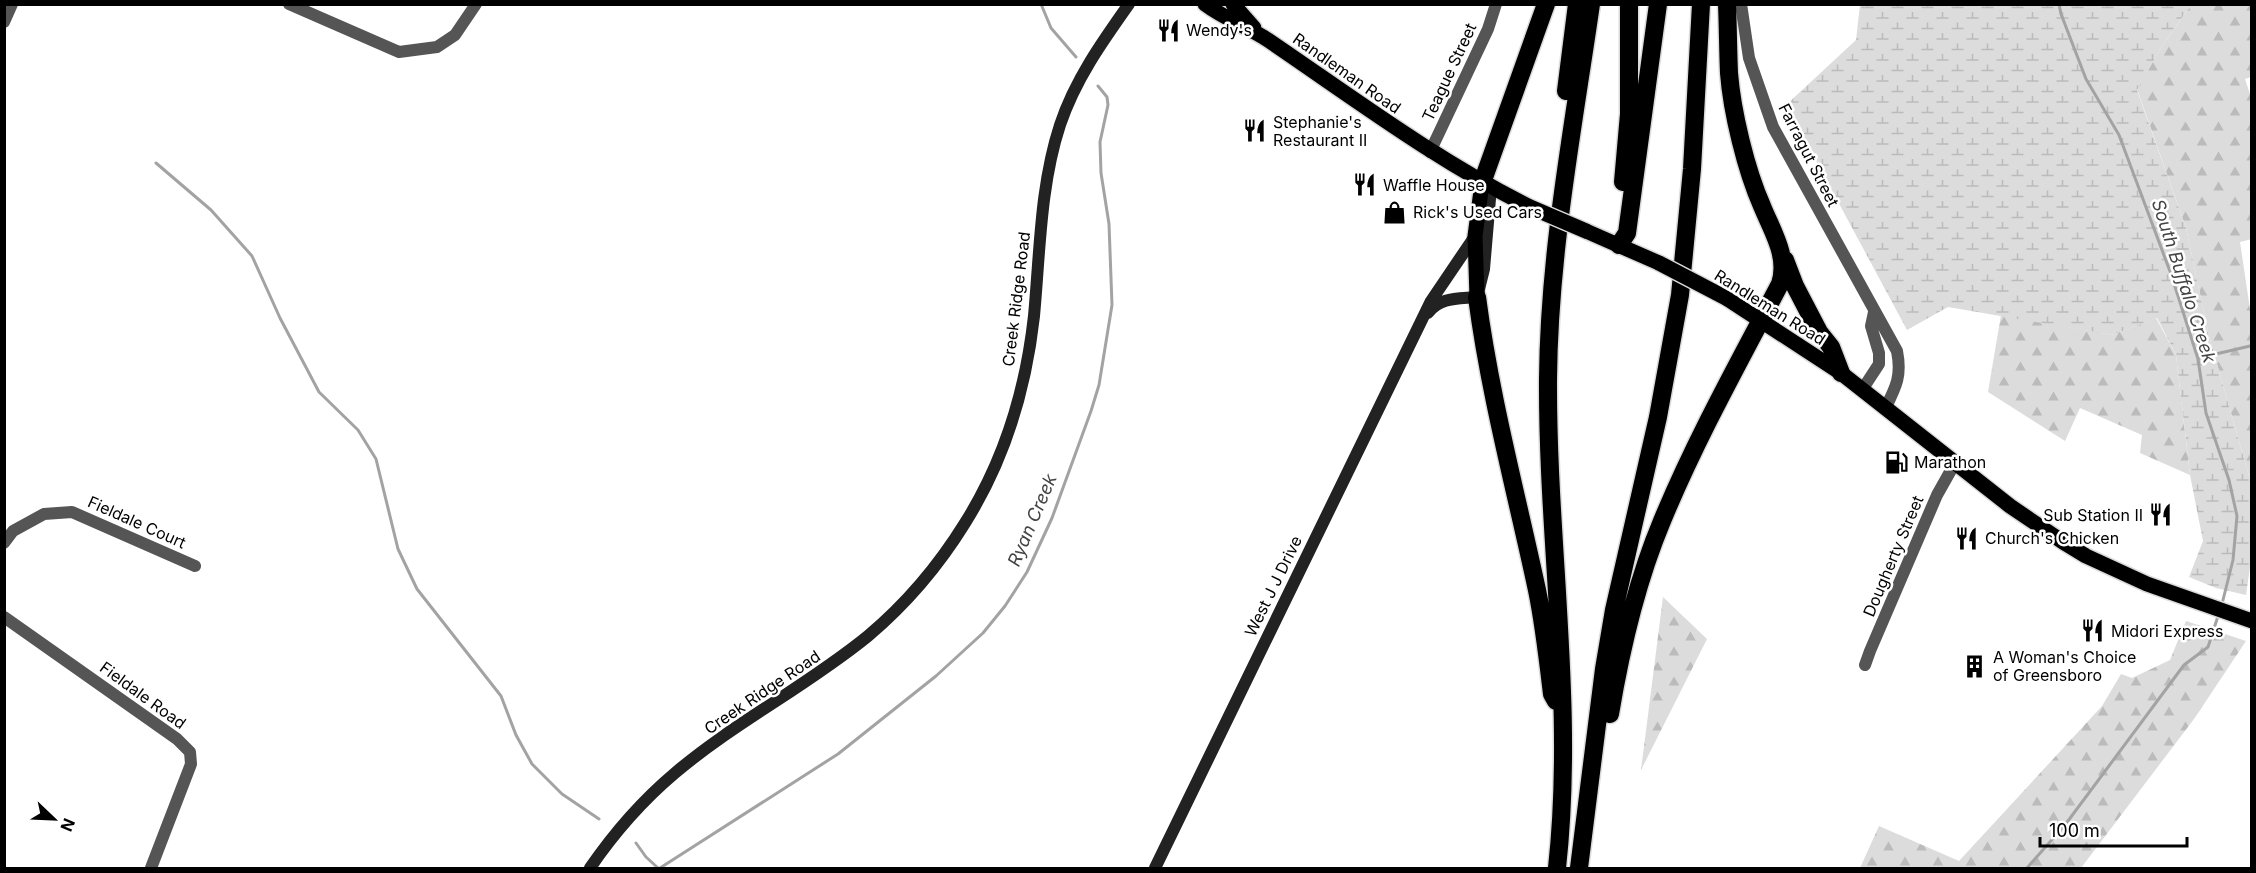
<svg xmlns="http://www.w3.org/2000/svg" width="2256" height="873" viewBox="0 0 2256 873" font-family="Inter,sans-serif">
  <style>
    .forest { fill: url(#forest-firs) }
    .wetland { fill: url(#wetland-marsh) }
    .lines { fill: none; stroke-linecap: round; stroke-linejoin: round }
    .stream { stroke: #a3a3a3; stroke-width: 3 }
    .primary-casing { stroke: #dbdbdb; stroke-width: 18 }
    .highway-casing { stroke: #dbdbdb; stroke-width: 21 }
    .street { stroke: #555; stroke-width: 12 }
    .secondary { stroke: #222; stroke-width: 12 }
    .primary { stroke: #000; stroke-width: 15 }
    .highway { stroke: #000; stroke-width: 18 }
    .primary-bridge-casing { stroke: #dbdbdb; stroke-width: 18; stroke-linecap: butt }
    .primary-bridge { stroke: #000; stroke-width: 15 }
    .labels { text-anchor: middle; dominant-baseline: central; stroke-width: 5; stroke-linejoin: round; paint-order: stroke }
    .poi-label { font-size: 16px; fill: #000; stroke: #fff; text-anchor: start }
    .street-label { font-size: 16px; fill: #000; stroke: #fff }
    .water-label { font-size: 18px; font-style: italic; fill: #444; stroke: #fff }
  </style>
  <defs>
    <pattern id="forest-firs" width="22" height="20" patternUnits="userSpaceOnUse" patternTransform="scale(1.5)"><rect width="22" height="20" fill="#dcdcdc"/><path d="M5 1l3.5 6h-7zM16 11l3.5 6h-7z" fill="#bbb"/></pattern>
    <pattern id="wetland-marsh" width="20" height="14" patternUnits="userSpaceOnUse" patternTransform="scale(1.5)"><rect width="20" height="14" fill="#dcdcdc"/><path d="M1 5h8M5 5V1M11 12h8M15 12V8" fill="none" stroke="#bbb"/></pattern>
  </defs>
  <rect width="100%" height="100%" fill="#fff"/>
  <!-- forest -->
  <path class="forest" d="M2191,5H2251V77L2245,79L2252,100V239L2240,242L2251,316V483L2209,336L2186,228L2137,89L2162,46Z
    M2001,315L2112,335L2156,318L2176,355L2190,475L2140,453L2142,435L2080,408L2065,441L1988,392Z
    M1663,597L1707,639L1641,770Z
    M2186,621L2246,641L2194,719L2081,868H1860L1879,826L1959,861L2102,706L2121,674L2132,678L2170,660Z"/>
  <!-- wetland -->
  <path class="wetland" d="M1860,5H2191L2162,46L2137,90L2186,228L2209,336L2251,483L2252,553L2246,595L2216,588L2189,577L2203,541L2190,475L2176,355L2157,318L2112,335L1948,307L1907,330L1786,105L1856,40Z"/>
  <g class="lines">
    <!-- stream -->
    <path class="stream" d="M1041,4L1051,28L1076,57
      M2059,4L2061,14L2086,79L2119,135L2171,274L2198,359L2206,413L2229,480L2237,516L2233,560L2222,604
      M156,163L211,210L252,256L280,318L319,392L358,430L376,459L398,549L417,589L501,696L516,735L532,764L562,794L599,819
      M2199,358L2250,346
      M636,843L646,857L658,868
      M660,868L838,754L936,676L983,633L1005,606L1027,572L1052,518L1091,411L1099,385L1112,305L1109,224L1101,173L1100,142L1108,105L1107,97L1098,86
      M2027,868L2065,825L2184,665L2208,647L2219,613"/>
    <defs>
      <path id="primary" d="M1205,4C1225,19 1248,27 1268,40C1355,99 1436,160 1530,207
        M1233,4L1254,28
        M1586,231L1659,263
        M1477,297L1475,236L1482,183
        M1726,298L1841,373L2010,506L2063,542L2086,556L2147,584L2252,621"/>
      <path id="highway" d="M1566,91L1577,4
        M1623,182L1629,114V4
        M1482,183L1546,4
        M1619,245L1627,233L1658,4
        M1785,260L1795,286L1819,332L1831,347L1841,373
        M1477,297C1490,396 1516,492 1537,590C1544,624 1548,660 1552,694L1556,701
        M1610,714C1621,648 1636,583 1662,521C1696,439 1739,362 1780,284C1789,256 1772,231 1762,206C1746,170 1732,112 1729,73C1728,50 1728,27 1727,4
        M1557,868C1575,705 1547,542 1548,379C1549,253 1573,129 1591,4
        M1579,868L1604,669L1614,610L1658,417L1680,295L1692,169L1701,4"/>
    </defs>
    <!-- primary casing -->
    <use href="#primary" class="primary-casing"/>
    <!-- highway casing -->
    <use href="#highway" class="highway-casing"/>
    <!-- street -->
    <path class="street" d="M289,4L399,52L437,47L455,35L476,4
      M1741,4L1749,58L1773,127L1897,351C1902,376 1896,387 1885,409
      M4,22L12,4
      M1430,152L1488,29L1496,4
      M1862,390L1879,364V353L1871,326L1874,312
      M4,543L13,531L44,514L72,512L195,566
      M4,617L177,739L190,752L191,764L151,868
      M1865,665L1870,651L1937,495L1955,463"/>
    <!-- secondary -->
    <path class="secondary" d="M1428,313C1440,297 1458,299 1477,297L1484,269L1491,187
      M590,868C614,833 643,800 675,773C735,722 807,686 868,636C906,604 939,565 965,523C1004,461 1026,388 1034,316C1040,252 1040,186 1060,125C1075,80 1102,42 1129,4
      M1155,868L1431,301L1475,236"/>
    <!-- primary -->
    <use href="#primary" class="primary"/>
    <!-- highway -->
    <use href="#highway" class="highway"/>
    <defs>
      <path id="primary-bridge" d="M1530,207L1586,231
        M1659,263L1726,298"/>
    </defs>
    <!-- primary-bridge casing -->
    <use href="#primary-bridge" class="primary-bridge-casing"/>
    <!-- primary-bridge -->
    <use href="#primary-bridge" class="primary-bridge"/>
  </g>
  <!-- icons -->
  <defs>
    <symbol id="restaurant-bare" viewBox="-9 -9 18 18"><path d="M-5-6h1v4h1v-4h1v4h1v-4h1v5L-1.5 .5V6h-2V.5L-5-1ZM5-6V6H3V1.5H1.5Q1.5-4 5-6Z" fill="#000" stroke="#fff" stroke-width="2.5" paint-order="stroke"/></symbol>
    <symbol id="shop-bare" viewBox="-9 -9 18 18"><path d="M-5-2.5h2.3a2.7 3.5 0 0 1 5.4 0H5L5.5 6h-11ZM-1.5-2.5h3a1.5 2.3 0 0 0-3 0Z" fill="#000" stroke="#fff" stroke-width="2.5" paint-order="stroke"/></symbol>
    <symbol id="fuel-bare" viewBox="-9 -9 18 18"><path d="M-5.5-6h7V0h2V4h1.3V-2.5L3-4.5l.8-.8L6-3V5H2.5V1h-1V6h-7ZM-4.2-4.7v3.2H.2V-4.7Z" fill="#000" stroke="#fff" stroke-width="2.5" paint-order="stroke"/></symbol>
    <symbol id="building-bare" viewBox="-9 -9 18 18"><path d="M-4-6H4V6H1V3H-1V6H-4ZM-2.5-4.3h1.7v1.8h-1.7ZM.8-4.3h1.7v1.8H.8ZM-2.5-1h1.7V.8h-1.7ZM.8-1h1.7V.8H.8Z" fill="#000" stroke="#fff" stroke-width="2.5" paint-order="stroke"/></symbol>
  </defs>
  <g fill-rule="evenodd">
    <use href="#restaurant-bare" x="1152" y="14" width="33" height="33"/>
    <use href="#restaurant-bare" x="1238" y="114" width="33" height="33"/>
    <use href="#restaurant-bare" x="1348" y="168" width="33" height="33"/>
    <use href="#shop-bare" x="1378" y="196" width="33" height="33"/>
    <use href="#fuel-bare" x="1880" y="446" width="33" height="33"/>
    <use href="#restaurant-bare" x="2144" y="498" width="33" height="33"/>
    <use href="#restaurant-bare" x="1950" y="522" width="33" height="33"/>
    <use href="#restaurant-bare" x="2076" y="614" width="33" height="33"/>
    <use href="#building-bare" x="1958" y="650" width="33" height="33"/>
  </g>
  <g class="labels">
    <!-- poi labels -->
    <g class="poi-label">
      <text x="1186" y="30">Wendy's</text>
      <text x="1273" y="122">Stephanie's<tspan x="1273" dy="18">Restaurant II</tspan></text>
      <text x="1383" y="185">Waffle House</text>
      <text x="1413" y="212">Rick's Used Cars</text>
      <text x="1914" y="462">Marathon</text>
      <text x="2143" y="515" text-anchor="end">Sub Station II</text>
      <text x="1985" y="538">Church's Chicken</text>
      <text x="2111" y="631">Midori Express</text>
      <text x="1993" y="657">A Woman's Choice<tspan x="1993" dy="18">of Greensboro</tspan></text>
    </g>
    <!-- street labels -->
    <g class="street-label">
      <text transform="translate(1449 72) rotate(-65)">Teague Street</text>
      <text transform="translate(1347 73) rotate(35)">Randleman Road</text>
      <text transform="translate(1809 155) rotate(63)">Farragut Street</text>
      <text transform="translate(1016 299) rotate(-83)">Creek Ridge Road</text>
      <text transform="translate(1770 307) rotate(32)">Randleman Road</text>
      <text transform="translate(137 522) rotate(24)">Fieldale Court</text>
      <text transform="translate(1893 556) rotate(-67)">Dougherty Street</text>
      <text transform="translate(1273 586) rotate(-64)">West J J Drive</text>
      <text transform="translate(762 692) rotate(-34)">Creek Ridge Road</text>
      <text transform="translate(143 695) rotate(36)">Fieldale Road</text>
    </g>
    <!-- water labels -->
    <g class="water-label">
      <text transform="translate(2184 281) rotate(72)">South Buffalo Creek</text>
      <text transform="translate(1032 520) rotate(-67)">Ryan Creek</text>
    </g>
  </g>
  <!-- border -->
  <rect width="2256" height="873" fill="none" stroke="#000000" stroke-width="12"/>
  <!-- north arrow -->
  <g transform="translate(54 819) rotate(113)" stroke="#ffffff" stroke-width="4.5" paint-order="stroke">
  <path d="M0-4.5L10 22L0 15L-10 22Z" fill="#000000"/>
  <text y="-9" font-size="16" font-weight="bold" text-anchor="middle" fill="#000000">N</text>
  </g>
  <!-- scale -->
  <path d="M2040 837v9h147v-9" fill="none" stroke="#000000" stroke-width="3"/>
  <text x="2049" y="837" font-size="18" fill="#000000" stroke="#ffffff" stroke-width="4.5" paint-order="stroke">100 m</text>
</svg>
